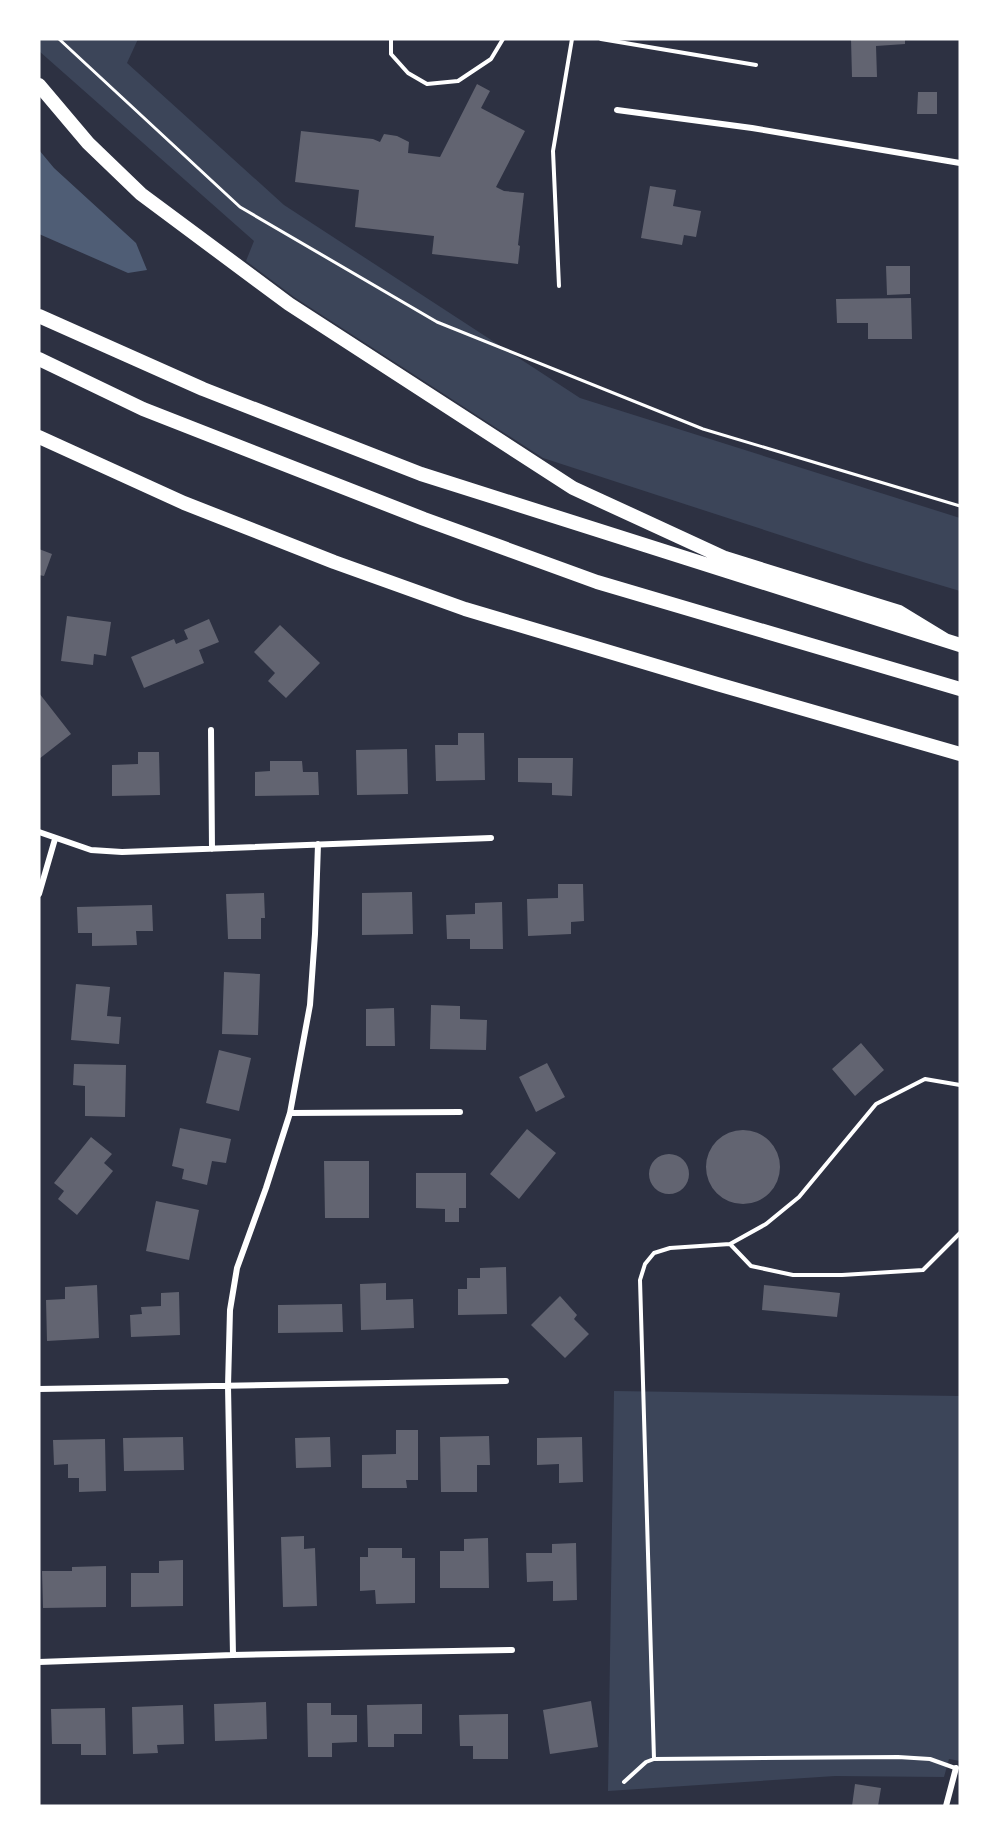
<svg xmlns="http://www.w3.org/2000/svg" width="999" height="1845" viewBox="0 0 999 1845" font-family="'Roboto Condensed',sans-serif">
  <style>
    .green { fill: #3c4559 }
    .water { fill: #4f5d75 }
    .building { fill: #626471 }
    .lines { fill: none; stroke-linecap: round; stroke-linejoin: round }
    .path { stroke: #fff; stroke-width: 3 }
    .service { stroke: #fff; stroke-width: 4 }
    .minor { stroke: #fff; stroke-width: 6 }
    .motorway { stroke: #fff; stroke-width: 14 }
  </style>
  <rect width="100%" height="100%" fill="#2d3142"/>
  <!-- green -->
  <path class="green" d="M39,39H138L127,63L284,205L580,398L960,518V591L866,563L543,458L294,297L246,261L254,241L39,51Z
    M614,1391L960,1396V1761L949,1759L944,1777L835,1776L608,1791Z"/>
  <!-- water -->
  <path class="water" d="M39,150L54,168L136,243L147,270L128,273L39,234Z"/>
  <!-- building -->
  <path class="building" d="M851,39H905V44L876,46L877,77H852Z
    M477,84L490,91L481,108L525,131L496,187L504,191L524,193L518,245L520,246L518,264L432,254L434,236L355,227L359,190L295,182L301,131L373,139L380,142L384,134L397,136L409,142L408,153L440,157Z
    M918,92H937V114H917Z
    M650,186L676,190L673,206L701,211L696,237L684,235L682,245L641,238Z
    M886,266H910V294L887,295Z
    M911,298L912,339H868V323H837L836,299Z
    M39,549L52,554L44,576L39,575Z
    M67,616L111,622L106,656L94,654L93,665L61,661Z
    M209,619L219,642L199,650L204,663L144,688L131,657L174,639L176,644L188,639L184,630Z
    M280,625L320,663L286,698L268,681L275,673L254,652Z
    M39,693L71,734L39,759Z
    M458,733H484L485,780L436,781L435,745H458Z
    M407,749L408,794L357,795L356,750Z
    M138,752H159L160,795L112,796V765L138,764Z
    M518,758H573L572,796L552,795V783L518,782Z
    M270,761H302L303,772H318L319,795L255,796V772L270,771Z
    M558,884H583L584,921L571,922V934L528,936L527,899L558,898Z
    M412,892L413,934L362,935V893Z
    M264,893L265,918H261V939H228L226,894Z
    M502,902L503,949H470V939H447L446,915L475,914V903Z
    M152,905L153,931H136L137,945L92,946V933H78L77,907Z
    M224,972L260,974L258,1035L222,1034Z
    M76,984L110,987L107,1016L121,1017L119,1044L71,1040Z
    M431,1005L460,1006V1019L487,1020L486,1050L430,1049Z
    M394,1008L395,1046H366V1009Z
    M861,1043L884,1070L855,1096L832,1069Z
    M219,1050L251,1058L239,1111L206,1103Z
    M547,1063L565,1097L536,1112L519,1077Z
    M74,1064L126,1065L125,1117L85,1116V1086L73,1085Z
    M180,1128L231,1139L226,1163L212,1161L207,1185L182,1179L184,1169L172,1166Z
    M527,1129L556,1153L519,1199L490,1174Z
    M706 1167a37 37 0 1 1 74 0a37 37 0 1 1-74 0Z
    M91,1137L112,1154L104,1163L113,1171L77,1215L58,1199L64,1191L54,1183Z
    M649 1174a20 20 0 1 1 40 0a20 20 0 1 1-40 0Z
    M324,1161H369V1218H325Z
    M416,1173H466V1208H459V1222H445V1209L416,1208Z
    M156,1201L199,1210L189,1260L146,1251Z
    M506,1267L507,1314L458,1315V1289H467V1278H480V1268Z
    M386,1283V1300L413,1299L414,1328L361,1330L360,1284Z
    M97,1285L99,1338L47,1341L46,1300L65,1299V1287Z
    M764,1285L840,1293L837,1317L762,1310Z
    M179,1292L180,1335L131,1337L130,1315L142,1314L141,1307L161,1306V1293Z
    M560,1296L577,1315L574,1319L589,1334L565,1358L531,1325Z
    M342,1304L343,1332L278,1333V1305Z
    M396,1430H418V1480H406L407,1488H362V1455L396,1454Z
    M489,1436L490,1465H477V1492H441L440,1437Z
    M183,1437L184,1470L124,1471L123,1438Z
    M330,1437L331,1467L296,1468L295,1438Z
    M582,1437L583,1482L559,1483V1464L537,1465V1438Z
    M105,1439L106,1491L79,1492V1478H68V1464L54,1465L53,1440Z
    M304,1536V1549L315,1548L317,1606L283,1607L281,1537Z
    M488,1538L489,1588H440V1551H464V1539Z
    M576,1543L577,1600L553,1601V1581L527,1582L526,1553H552V1544Z
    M368,1548H402V1558H415V1603L376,1604L375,1590L360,1591V1557H368Z
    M183,1560V1606L131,1607V1573H159V1561Z
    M106,1566V1607L43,1608L42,1571H72V1567Z
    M591,1701L598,1747L550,1754L543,1710Z
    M266,1702L267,1739L215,1741L214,1704Z
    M307,1703H331V1715H357V1742L332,1743V1757H308Z
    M422,1704V1734H394V1747H368L367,1705Z
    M183,1705L184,1744L157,1745L158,1753L133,1754L132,1707Z
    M105,1708L106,1755H81V1744H52L51,1709Z
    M508,1714V1759H473V1746H460L459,1715Z
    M855,1784L881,1788L878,1806H852Z"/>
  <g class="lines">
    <!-- path -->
    <path class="path" d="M59,39L240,207L437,322L703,429L960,506"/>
    <!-- service -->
    <path class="service" d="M391,39V54L408,73L427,84L458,81L491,59L503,39
      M601,39L756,65
      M559,286L553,151L572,39
      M730,1244L751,1266L793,1275H842L923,1270L960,1233
      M654,1759L640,1280L645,1264L654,1253L670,1248L730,1244L766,1224L799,1197L876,1104L925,1079L960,1085
      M624,1782L646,1762L654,1759L898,1757L930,1759L955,1768"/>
    <!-- minor -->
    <path class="minor" d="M617,110L752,128L960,163
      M211,730L212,849
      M39,832L91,850L122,852L491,838
      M39,894L55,839
      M290,1113L460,1112
      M39,1389L506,1381
      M233,1655L228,1386L230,1310L237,1268L266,1188L290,1113L310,1005L315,934L318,844
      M39,1662L233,1655L512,1650
      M946,1806L956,1768"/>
    <!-- motorway -->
    <path class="motorway" d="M39,85L88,143L141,194L289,304L573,488L725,558L899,612L945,640
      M39,316L203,389L421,474L960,645
      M39,359L143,409L424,519L597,582L960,689
      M39,437L184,503L334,562L465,609L717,684L960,754"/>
  </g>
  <!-- border -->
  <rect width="999" height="1845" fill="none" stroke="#ffffff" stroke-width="81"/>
</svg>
